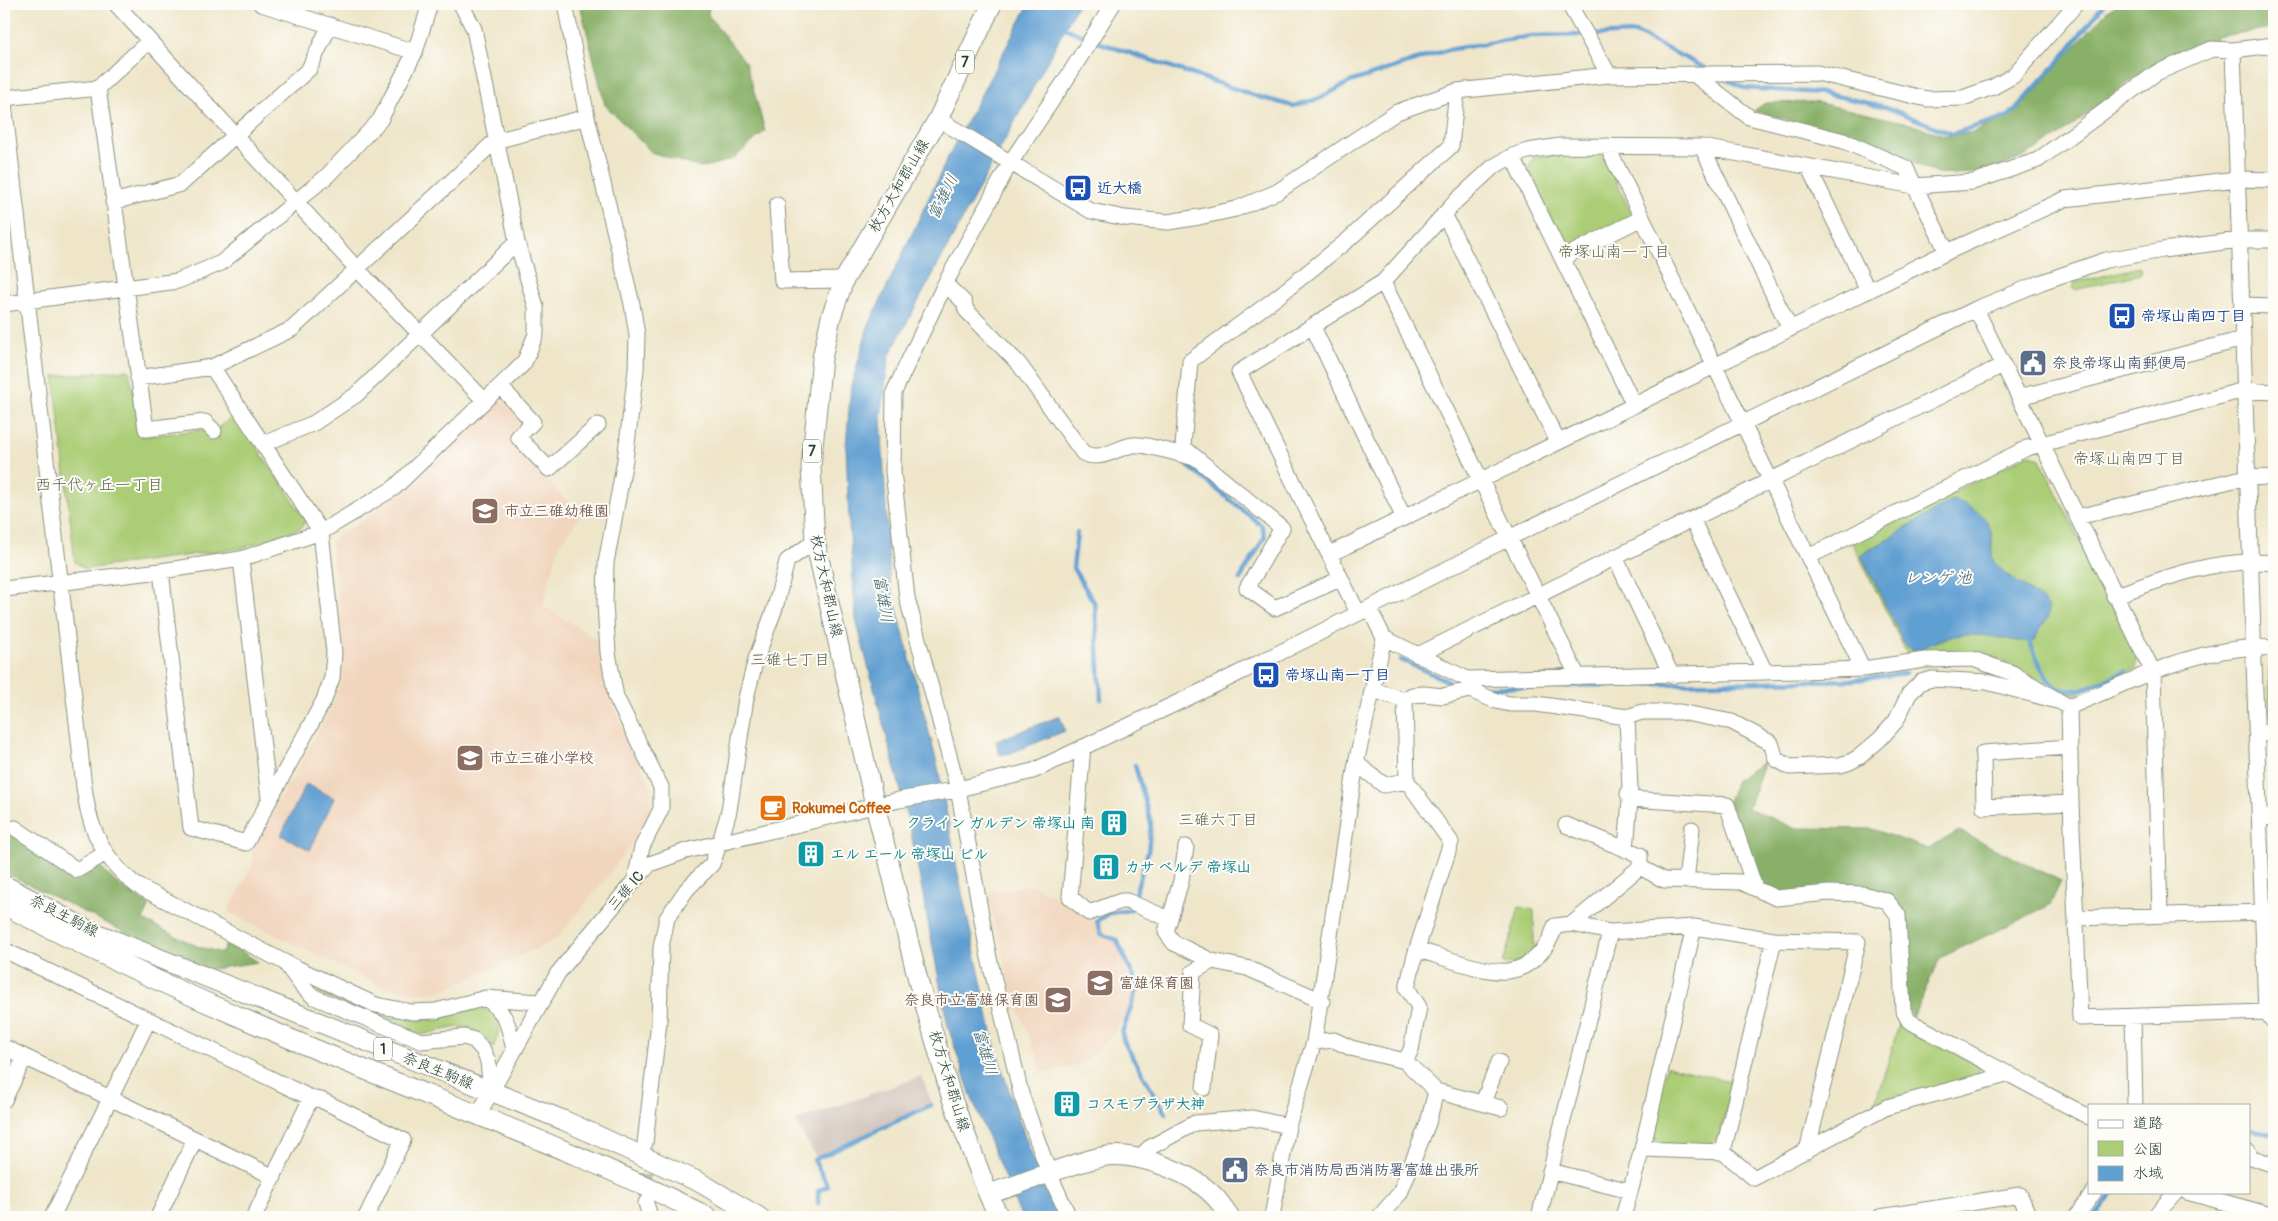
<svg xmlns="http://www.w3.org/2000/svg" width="2278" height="1221" viewBox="0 0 2278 1221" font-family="Pangolin,'Klee One',sans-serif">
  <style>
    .built { fill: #f1d5bd }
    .industrial { fill: #cec1ba }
    .green { fill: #abcd76; stroke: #658555 }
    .forest { fill: #88b067; stroke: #54764e }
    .water { fill: #609fd2; stroke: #406e83 }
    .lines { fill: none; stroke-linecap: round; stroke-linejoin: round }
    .stream { stroke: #609fd2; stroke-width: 4.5 }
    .minor-tunnel { stroke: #c5c4ac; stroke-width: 15; stroke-dasharray: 15 8; stroke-linecap: butt }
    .minor-casing { stroke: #87927f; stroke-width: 17 }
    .major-casing { stroke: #87927f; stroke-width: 21 }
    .minor { stroke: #fff; stroke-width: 15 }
    .major { stroke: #fff; stroke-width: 19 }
    .labels { text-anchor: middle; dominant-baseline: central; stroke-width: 4; stroke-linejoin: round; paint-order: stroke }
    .shield { fill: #fdfcf7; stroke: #62766e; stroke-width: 1 }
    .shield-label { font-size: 14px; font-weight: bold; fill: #1f3d34 }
    .street-label { font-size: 15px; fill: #1f3d34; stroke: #fdfcf7 }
    .transit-label { font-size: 15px; font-weight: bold; fill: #164399; stroke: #fdfcf7; text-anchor: start }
    .service-label { font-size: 15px; font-weight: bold; fill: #4e5e75; stroke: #fdfcf7; text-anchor: start }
    .education-label { font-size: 15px; font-weight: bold; fill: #785e54; stroke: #fdfcf7; text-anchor: start }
    .food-label { font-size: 15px; font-weight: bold; fill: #c56008; stroke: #fdfcf7; text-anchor: start }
    .culture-label { font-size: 15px; font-weight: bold; fill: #0d838f; stroke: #fdfcf7; text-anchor: start }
    .water-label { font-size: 16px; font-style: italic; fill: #365f6b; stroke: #fdfcf7 }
    .neighbourhood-label { font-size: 16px; fill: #5f6551; stroke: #fdfcf7 }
  </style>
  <rect width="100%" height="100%" fill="#fdfcf7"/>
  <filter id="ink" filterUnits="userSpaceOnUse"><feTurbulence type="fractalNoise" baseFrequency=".02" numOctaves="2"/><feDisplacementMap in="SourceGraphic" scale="10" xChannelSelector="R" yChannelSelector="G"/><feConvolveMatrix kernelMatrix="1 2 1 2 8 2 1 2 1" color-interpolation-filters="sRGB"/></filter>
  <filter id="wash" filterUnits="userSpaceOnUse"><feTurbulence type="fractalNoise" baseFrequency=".0096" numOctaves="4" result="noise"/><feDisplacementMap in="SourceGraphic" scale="20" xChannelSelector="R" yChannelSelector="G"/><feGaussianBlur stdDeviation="1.12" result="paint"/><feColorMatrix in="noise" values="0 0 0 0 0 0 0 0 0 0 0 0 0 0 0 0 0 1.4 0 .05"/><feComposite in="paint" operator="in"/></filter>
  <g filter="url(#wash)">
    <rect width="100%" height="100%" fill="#efe6ca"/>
    <!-- built -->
    <path class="built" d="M498,397L524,423L509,441L581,515L559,546L543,605L599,641L612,700L625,735L653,790L648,817L609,875L557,938L536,949L451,987L424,993L387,989L228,912L254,861L251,851L333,705L342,677L344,644L331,543L338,534L352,528L387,504L419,478Z
      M1033,885L1083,912L1119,946L1136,999L1111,1036L1081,1065L1043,1072L1011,991L987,891Z"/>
    <!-- industrial -->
    <path class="industrial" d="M922,1076L931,1103L816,1157L795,1121Z"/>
    <!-- green -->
    <path class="green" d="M1568,152H1594L1604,157L1633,217L1566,251L1527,171L1533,158Z
      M2139,267L2142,270L2140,274L2075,290L2072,288L2074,283Z
      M129,370L141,437L218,428L235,415L306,520L300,529L242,548L85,569L75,562L54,376Z
      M2030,454L2040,459L2137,656L2135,669L2075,694L2061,692L2047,681L2045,684C1992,651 1968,648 1908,656L1852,542Z
      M2274,658V721L2270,717L2269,664Z
      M1519,907L1534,910V953L1521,963L1503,964Z
      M321,990C356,1005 392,1024 431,1019C447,1017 478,1003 492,1013C505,1023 497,1036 493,1048L487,1039L469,1028L457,1027L421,1035L319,994Z
      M1901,1016L1979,1064V1075L1873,1108L1889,1059Z
      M1667,1066L1733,1082L1720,1135L1711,1144H1658L1651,1134Z"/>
    <!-- forest -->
    <path class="forest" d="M580,4H709L708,15L746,63L765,131L733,159L701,168L651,152L605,105Z
      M2118,4H2264L2272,25L2266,29L2215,37L2216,41C2190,49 2166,59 2143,73C2077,115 2025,183 1937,173L1849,136L1754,111L1765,103L1815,102L1904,122L1947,136L1975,132L2017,111L2106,12Z
      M1765,761L1748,808L1794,828L1872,829L1928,849L1959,831L2061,881L2050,905L1940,958L1913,1017L1908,1008L1895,902L1777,892L1761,886L1728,801L1736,780Z
      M4,819L13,831L78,876L98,863C112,882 129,894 150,905L143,920L199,947L222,953L227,942L258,962L206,970L112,926L4,872Z"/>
    <!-- water -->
    <path class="water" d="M1029,4H1078L889,356L881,416L890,582L938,767L957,869L996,1051L1019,1120L1046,1193L1059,1217H1021L971,1096L948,1027L909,822L856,620L849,523L846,446L851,386L868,327L950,153Z
      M1954,499C1974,509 1992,516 1992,541C1993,546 1991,555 1993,560C2002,576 2034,590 2048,607L2047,619L2034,640C2020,643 2009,639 1995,637C1961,632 1947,635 1916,651L1905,645L1861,555Z
      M1060,716L1065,731L1011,753L1000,755L996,741Z
      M306,784L334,798L310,850L281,835Z"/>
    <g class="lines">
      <!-- stream -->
      <path class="stream" d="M1060,26L1088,38
        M1590,35L1636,33L1707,69
        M1095,41L1259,97L1293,106L1318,99L1350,82L1447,50L1531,36L1583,35
        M1727,79L1744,88L1823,93L1886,107L1952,134L2009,116L2062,58L2104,4
        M1188,466L1262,526L1265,537L1240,579
        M1077,533L1073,568L1095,604L1101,699
        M2029,641C2035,653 2040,668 2048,679C2066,705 2103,680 2125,671
        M1401,660L1461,687
        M1478,688L1855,680L1906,673
        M1135,765L1151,823L1148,852L1130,910L1110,913L1097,921L1101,934L1117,940L1138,987L1122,1033L1124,1042L1166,1114
        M2249,1130L2274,1133
        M818,1203V1191L828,1186L814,1160L931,1105
        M2095,1217L2114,1192"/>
    </g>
  </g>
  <g filter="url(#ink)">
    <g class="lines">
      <!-- minor-tunnel -->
      <path class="minor-tunnel" d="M646,1149V1196"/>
      <defs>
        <path id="minor" d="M116,4L357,269L484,400
          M261,4L415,52
          M565,4L587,117L632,304L637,335L636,370L625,460L606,563L605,603L608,653L616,697L661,787V809L642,847L635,880
          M1113,4L1067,78L1010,163L945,284L964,302L966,310L1019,364L1083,453C1101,462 1115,448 1133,445C1143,443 1182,455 1195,458
          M1569,4L1609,75
          M2233,50L2266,1012L2274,1022
          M1695,75L1749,117L1844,141L1906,168L1947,252
          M98,88L146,429L205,422L214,431
          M4,98L98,88L149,41
          M4,104L78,731C86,795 81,841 136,885L286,963L376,1005L412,1012L436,1011L486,998L540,1002
          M938,119L1091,211L1125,218L1168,222L1199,217L1236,209L1277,192L1397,112L1457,91L1609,75L1817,73L1927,99L1963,98L1993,87L2013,76L2076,4
          M1607,146L1863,669
          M1702,147L1790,329
          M1512,156L1634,405
          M1809,168L1868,291
          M113,202L181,184L309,69L330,25
          M777,205L782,281L844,280
          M1444,214L1558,442
          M1562,258L1642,218
          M1383,282L1578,677
          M945,284L894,392L893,471L907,598L958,789L989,958L1021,1094L1049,1173L1069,1217
          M4,304L178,281L221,263L327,176L380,120L415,52L430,4
          M2242,305L2274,306
          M1976,309L2153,672L2160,914
          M1313,327L1404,518
          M138,378L212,367L292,329L495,141L587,117
          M500,386L533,422L518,437L549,469L598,425
          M2019,397L2243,339
          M263,444L314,423L356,395L517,242
          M2077,517L2247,477L2274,478
          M1692,519L1765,672
          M1330,554L1947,252L2065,199L2237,179L2274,180
          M1615,557L1672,676
          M1808,557L2027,448L2244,390L2274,392
          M241,559L269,798
          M161,571L191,828L246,843L324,700L332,678L334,653L321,532L212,367
          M1340,579L1275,608L1247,588L1282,528L1183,447L1190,361L1276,298L1349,239L1451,146L1457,91
          M4,589L161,571L241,559L321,532L394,488L524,363L536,334V307L517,242L474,29L461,4
          M2114,596C2166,577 2219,557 2274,563
          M1369,608L1384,638L1467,679L1765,672L1863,669L1925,660L1973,659L2012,673L2069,707
          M1358,613L1239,372L1383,282L1457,200L1493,167L1512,156L1528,151L1560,146L1702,147L1914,186L1973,182L2038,160L2156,73L2212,49L2233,50L2274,45
          M1418,655L2003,365
          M1373,690L1405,700L1412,695L1424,694L1443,696L1470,690L1496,701L1510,704H1536L1627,717L1642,712H1680L1732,722L1771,743L1776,759L1790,767L1840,765L1850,762L1859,757L1880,739L1896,721L1909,694L1921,682L1932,679L1987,682L2057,701
          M1405,700L1407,781
          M2256,731L2274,734
          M1083,747L1070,897L1089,913L1121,901H1127L1169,919
          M2069,747L1983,753L1984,807L2071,803
          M1356,763L1384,785L1407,781L1451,842L1415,955L1407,988L1419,1007L1411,1050L1405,1061
          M1630,799L1727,805L1755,888
          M2259,814L2274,819
          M1566,825L1640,855V867L1664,880L1741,882L1776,898L1829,893L1863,894L1887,901L1898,915L1903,1010L1909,1021L2089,1117
          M15,828L77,870L106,853
          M1186,847L1181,881L1166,932L1174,943L1212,961
          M1626,850L1630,799L1628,794L1630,789L1627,717
          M1640,867L1572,924L1610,932L1694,927L1774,940L1858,942L1807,1151
          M1686,881L1692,829
          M2077,918L2262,912L2274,916
          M4,950L311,1098L321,1100L403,1140L366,1217
          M1418,950C1440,956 1487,974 1508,971C1531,968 1549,948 1555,926L1572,924
          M286,964L302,986L314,997L421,1041L464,1037L474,1040L483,1050L488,1061L491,1092
          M486,998C509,1017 507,1022 514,1049
          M2266,1012L2080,1018L2071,803L2069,707C2134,680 2202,643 2274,648
          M2133,1017L2135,1105
          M1314,1042L1334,1040L1351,1048L1405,1061L1436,1091L1428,1123L1400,1193L1379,1217
          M4,1047L274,1177
          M1204,1088L1210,1035L1190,1025L1193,972L1212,961L1247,968L1322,1001
          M1436,1091L1501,1108
          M4,1100L25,1057
          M1483,1102L1499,1062
          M478,1115L558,973L635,880L650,864L686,851L899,800L954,790L1033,771L1219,683L1509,538L1976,309L2042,282L2106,260L2163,250L2239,240H2274
          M645,1143L659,1022L661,947L667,918L687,889L712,864L720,842L729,811L746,698L756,659L775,608L787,561L815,541
          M1642,1149L1723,1152L1754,1178L1887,1107L2010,1074
          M1723,1152L1774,940
          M2249,1152L2250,1157L2274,1165
          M1139,1158L1149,1148L1195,1123L1252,1118L1288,1126
          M1550,1171L1630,1191
          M2187,1192L2274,1216
          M646,1203L650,1217
          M52,1217L148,1021
          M158,1217L195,1139
          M254,1217L311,1098
          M1272,1217L1288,1126L1314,1042L1356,763L1384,638
          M1539,1217L1610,932
          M1623,1217L1642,1149L1694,927
          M1880,1217L2020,1195L2029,1217
          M2076,1217L2094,1192
          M2154,1217L2176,1192"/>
        <path id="major" d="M992,4L938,119L844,280L831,317L822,358L811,466L815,541L875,805L919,984L951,1096L988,1194L999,1217
          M4,885L86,929L563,1120L699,1182L759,1217
          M4,905C111,961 222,1011 334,1057C459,1109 588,1155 708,1217
          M988,1194C1026,1183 1062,1166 1101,1157C1134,1150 1191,1172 1214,1196C1220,1202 1225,1210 1230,1217"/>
      </defs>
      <!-- minor casing -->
      <use href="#minor" class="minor-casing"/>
      <!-- major casing -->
      <use href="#major" class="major-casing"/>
      <!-- minor -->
      <use href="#minor" class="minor"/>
      <!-- major -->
      <use href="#major" class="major"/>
    </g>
  </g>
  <!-- icons -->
  <defs>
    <symbol id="bus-square" viewBox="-11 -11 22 22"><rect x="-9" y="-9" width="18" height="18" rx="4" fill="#1a4fb4" stroke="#fdfcf7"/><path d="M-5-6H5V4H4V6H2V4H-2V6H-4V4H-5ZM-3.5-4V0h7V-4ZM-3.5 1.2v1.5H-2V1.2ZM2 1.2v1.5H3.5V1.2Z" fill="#fff"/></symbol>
    <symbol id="civic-square" viewBox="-11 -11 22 22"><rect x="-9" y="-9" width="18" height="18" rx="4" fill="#5c6f8a" stroke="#fdfcf7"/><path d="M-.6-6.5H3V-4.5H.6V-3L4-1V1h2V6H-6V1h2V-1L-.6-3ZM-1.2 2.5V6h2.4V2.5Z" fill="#fff"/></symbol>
    <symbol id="school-square" viewBox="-11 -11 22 22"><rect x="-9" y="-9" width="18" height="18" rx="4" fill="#8d6e63" stroke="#fdfcf7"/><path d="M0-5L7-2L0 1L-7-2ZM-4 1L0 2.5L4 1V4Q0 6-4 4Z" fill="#fff"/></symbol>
    <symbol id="cafe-square" viewBox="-11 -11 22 22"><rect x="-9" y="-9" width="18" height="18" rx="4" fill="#e8710a" stroke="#fdfcf7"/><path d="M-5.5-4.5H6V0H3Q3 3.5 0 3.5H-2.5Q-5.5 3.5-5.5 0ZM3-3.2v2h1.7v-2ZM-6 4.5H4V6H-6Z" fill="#fff"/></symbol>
    <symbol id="building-square" viewBox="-11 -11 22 22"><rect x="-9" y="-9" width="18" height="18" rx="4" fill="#0f9aa8" stroke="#fdfcf7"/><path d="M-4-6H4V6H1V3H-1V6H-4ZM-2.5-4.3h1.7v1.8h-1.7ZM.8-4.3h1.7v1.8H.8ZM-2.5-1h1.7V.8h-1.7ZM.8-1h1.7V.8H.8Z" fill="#fff"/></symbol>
  </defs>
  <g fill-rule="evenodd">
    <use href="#bus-square" x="1062" y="172" width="32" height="32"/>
    <use href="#bus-square" x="2106" y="300" width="32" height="32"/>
    <use href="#civic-square" x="2017" y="347" width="32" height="32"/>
    <use href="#school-square" x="469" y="495" width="32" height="32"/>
    <use href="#bus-square" x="1250" y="659" width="32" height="32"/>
    <use href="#school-square" x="454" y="742" width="32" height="32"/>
    <use href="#cafe-square" x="757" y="792" width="32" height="32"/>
    <use href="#building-square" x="1098" y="807" width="32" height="32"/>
    <use href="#building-square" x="795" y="838" width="32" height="32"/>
    <use href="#building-square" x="1090" y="851" width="32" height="32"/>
    <use href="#school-square" x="1084" y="967" width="32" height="32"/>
    <use href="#school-square" x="1042" y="984" width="32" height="32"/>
    <use href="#building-square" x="1051" y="1088" width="32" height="32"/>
    <use href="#civic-square" x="1219" y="1154" width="32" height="32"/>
  </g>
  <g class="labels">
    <!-- shield labels -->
    <g class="shield">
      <rect x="956" y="50.5" width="18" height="23" rx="4"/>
      <rect x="803" y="439.5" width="18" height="23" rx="4"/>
      <rect x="374" y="1037.5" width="18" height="23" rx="4"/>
    </g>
    <g class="shield-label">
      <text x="965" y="62">7</text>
      <text x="812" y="451">7</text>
      <text x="383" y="1049">1</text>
    </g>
    <!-- street labels -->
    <g class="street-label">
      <text transform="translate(899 186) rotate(-60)">枚方大和郡山線</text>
      <text transform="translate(826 586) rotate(78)">枚方大和郡山線</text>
      <text transform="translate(626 891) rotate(-49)">三碓 IC</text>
      <text transform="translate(64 916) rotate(27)">奈良生駒線</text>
      <text transform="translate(438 1071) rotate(22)">奈良生駒線</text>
      <text transform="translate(949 1081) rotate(73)">枚方大和郡山線</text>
    </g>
    <!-- transit labels -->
    <g class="transit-label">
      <text x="1097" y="188">近大橋</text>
      <text x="2141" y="316">帝塚山南四丁目</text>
      <text x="1285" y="675">帝塚山南一丁目</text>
    </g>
    <!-- service labels -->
    <g class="service-label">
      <text x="2052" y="363">奈良帝塚山南郵便局</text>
      <text x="1254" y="1170">奈良市消防局西消防署富雄出張所</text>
    </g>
    <!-- education labels -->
    <g class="education-label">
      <text x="504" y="511">市立三碓幼稚園</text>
      <text x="489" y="758">市立三碓小学校</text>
      <text x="1119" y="983">富雄保育園</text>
      <text x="1039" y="1000" text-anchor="end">奈良市立富雄保育園</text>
    </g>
    <!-- food labels -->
    <g class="food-label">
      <text x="792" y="808">Rokumei Coffee</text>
    </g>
    <!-- culture labels -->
    <g class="culture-label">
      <text x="1095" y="823" text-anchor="end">クライン ガルデン 帝塚山 南</text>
      <text x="830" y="854">エル エール 帝塚山 ビル</text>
      <text x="1125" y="867">カサ ベルデ 帝塚山</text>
      <text x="1086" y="1104">コスモプラザ大神</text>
    </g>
    <!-- water labels -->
    <g class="water-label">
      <text transform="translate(943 197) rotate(-64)">富雄川</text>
      <text x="1938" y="578">レンゲ 池</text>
      <text transform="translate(883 599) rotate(80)">富雄川</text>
      <text transform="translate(985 1052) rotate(74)">富雄川</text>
    </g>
    <!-- neighbourhood labels -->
    <g class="neighbourhood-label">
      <text x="1614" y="252">帝塚山南一丁目</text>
      <text x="2129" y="459">帝塚山南四丁目</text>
      <text x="99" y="485">西千代ヶ丘一丁目</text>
      <text x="790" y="660">三碓七丁目</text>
      <text x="1218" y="820">三碓六丁目</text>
    </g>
  </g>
  <!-- margin -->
  <rect width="2278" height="1221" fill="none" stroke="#fdfcf7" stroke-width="20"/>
  <!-- legend -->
  <rect x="2088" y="1104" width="162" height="90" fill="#fdfcf7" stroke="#a4b0a9"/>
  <rect x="2098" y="1120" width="25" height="8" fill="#ffffff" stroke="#a4b0a9"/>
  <text x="2133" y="1128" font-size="15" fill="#1f3d34">道路</text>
  <rect x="2098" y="1141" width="25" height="15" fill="#abcd76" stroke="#a4b0a9"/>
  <text x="2133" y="1154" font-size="15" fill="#1f3d34">公園</text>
  <rect x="2098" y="1166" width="25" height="15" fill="#609fd2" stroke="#a4b0a9"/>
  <text x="2133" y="1178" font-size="15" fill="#1f3d34">水域</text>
</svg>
